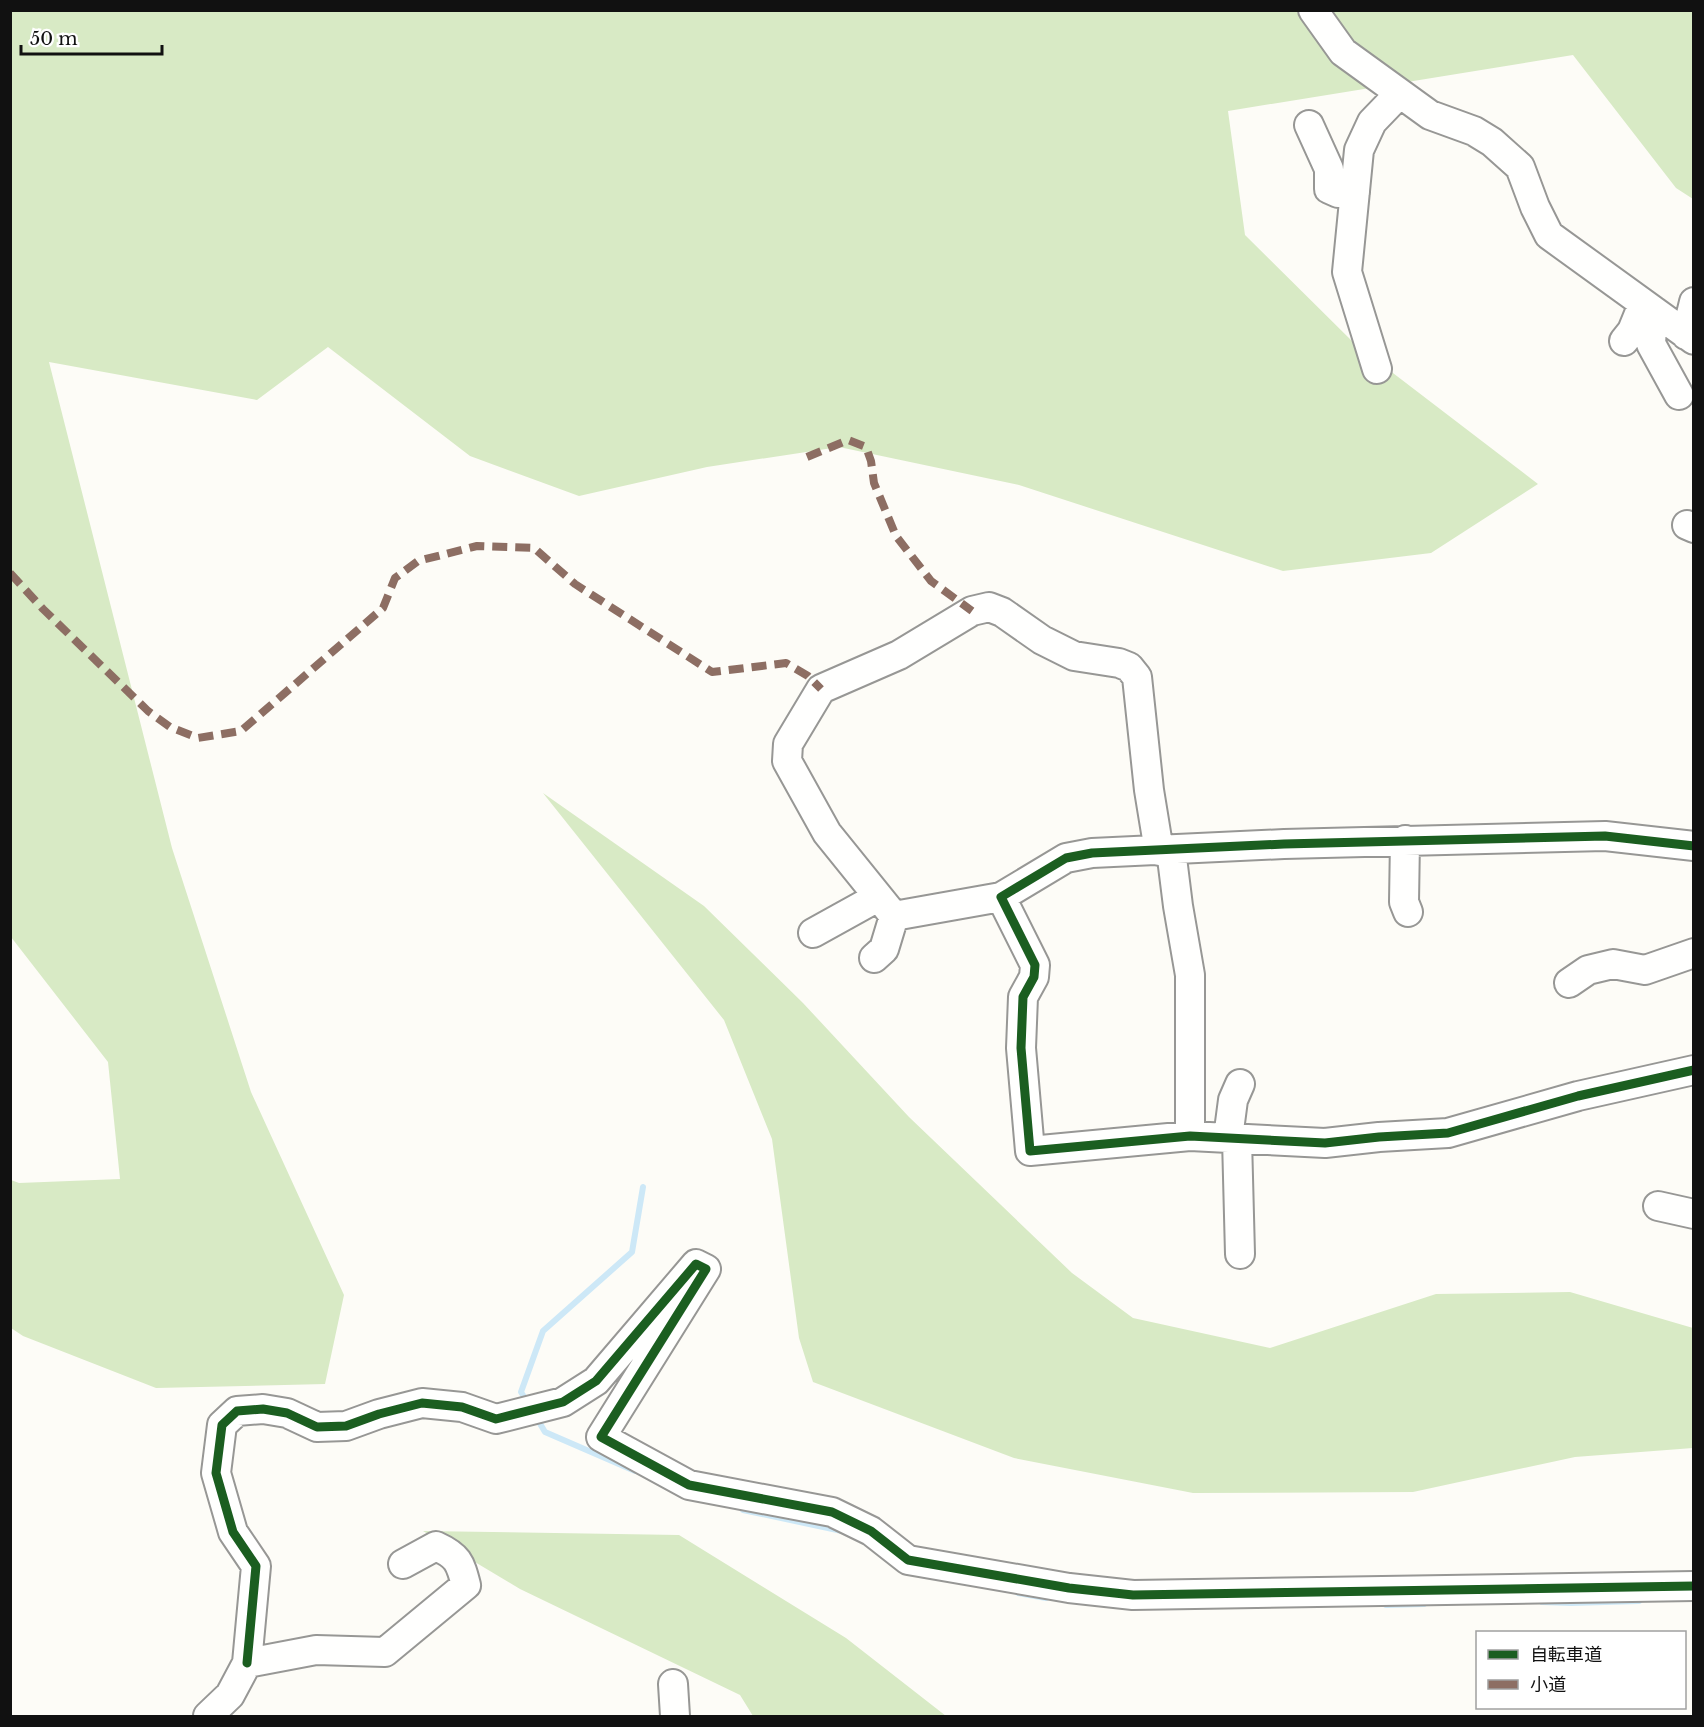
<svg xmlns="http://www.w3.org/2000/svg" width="1704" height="1727" viewBox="0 0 1704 1727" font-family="'Libre Baskerville','Noto Sans JP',serif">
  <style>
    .forest { fill: #d8eac5 }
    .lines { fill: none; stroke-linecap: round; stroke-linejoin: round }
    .stream { stroke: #cde8f7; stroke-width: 6 }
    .minor-casing { stroke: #979795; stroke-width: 32 }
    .minor { stroke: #fffffe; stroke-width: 28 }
    .quiet { stroke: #8d6e63; stroke-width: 8; stroke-dasharray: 15 8; stroke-linecap: butt }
    .cycleway-casing { stroke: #fff; stroke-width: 13 }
    .cycleway { stroke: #1b5e20; stroke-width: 9 }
  </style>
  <rect width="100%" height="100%" fill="#fdfcf7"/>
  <!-- forest -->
  <path class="forest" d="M10,11H1693V199L1676,188L1573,55L1228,111L1245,235L1355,344L1538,484L1431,553L1283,571L1019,485L839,447L707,467L579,496L470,456L328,347L257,400L49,362L172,848L251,1092L344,1295L325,1384L156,1388L23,1336L11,1328V1180L19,1183L120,1179L108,1062L11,937Z
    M543,793L704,906L803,1003L909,1117L1072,1273L1133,1318L1270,1348L1436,1294L1570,1292L1693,1328V1448L1575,1457L1413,1492L1193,1493L1014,1458L813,1382L799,1338L772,1139L724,1020Z
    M423,1531L679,1535L846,1638L946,1716H753L740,1695L520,1589Z"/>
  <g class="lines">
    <!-- stream -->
    <path class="stream" d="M528,1403L521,1392L543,1331L632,1252L643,1187
      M536,1417L545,1432L635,1471
      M743,1510L842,1531
      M1018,1593L1046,1598
      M1542,1602L1571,1603L1639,1601
      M1386,1605L1424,1604"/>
    <defs>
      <path id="minor" d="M1313,10L1343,52L1430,115L1474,131L1492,142L1520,167L1535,207L1549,235L1694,340
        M1309,125L1329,169V189L1338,193L1355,192
        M1653,312L1651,344L1679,395
        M1686,335L1694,302
        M1624,341L1632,331L1643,304
        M1377,369L1347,272L1359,150L1372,122L1399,94
        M1687,525L1694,528
        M1405,840L1404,902L1408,912
        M1694,846L1605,836L1284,844L1092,853L1066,858L1001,897L1035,965L1034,977L1023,997L1021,1048L1030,1151L1190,1136L1325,1143L1379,1137L1448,1133L1578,1096L1694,1070
        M1171,850L1178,906L1190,975V1136
        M1001,897L894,916L827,833L787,761L788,744L821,689L899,655L972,611L989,607L1002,612L1042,640L1074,656L1119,663L1129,667L1137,677L1149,790L1159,851
        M813,933L878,897
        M874,958L884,949L894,916
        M1569,983L1588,970L1613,964L1645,970L1694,953
        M1228,1138L1233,1100L1240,1084
        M1237,1139L1240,1254
        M1658,1206L1694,1214
        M247,1663L256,1566L233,1532L216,1473L222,1425L237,1411L263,1409L287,1413L317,1427L346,1426L379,1414L422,1403L462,1407L496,1419L563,1402L596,1381L696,1264L706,1269L601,1437L689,1485L832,1512L871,1531L908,1560L1069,1588L1133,1595L1694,1586
        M673,1684L675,1716
        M208,1716L230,1695L247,1663L316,1650L385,1652L466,1585C460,1562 458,1556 436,1546L403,1564"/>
    </defs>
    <!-- minor casing -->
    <use href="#minor" class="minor-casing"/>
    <!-- minor -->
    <use href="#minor" class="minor"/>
    <!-- quiet -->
    <path class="quiet" d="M807,457L848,440L866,447L871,461L874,483L896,536L931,581L972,611
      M10,573L43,609L148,711L170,727L198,738L241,731L383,608L395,578L418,561L477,546L534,548L575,584L712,672L786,663L808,676L821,689"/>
    <defs>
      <path id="cycleway" d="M1694,846L1605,836L1284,844L1092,853L1066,858L1001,897L1035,965L1034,977L1023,997L1021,1048L1030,1151L1190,1136L1325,1143L1379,1137L1448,1133L1578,1096L1694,1070
        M247,1663L256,1566L233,1532L216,1473L222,1425L237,1411L263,1409L287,1413L317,1427L346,1426L379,1414L422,1403L462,1407L496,1419L563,1402L596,1381L696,1264L706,1269L601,1437L689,1485L832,1512L871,1531L908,1560L1069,1588L1133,1595L1694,1586"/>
    </defs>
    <!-- cycleway casing -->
    <use href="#cycleway" class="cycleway-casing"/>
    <!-- cycleway -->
    <use href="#cycleway" class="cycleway"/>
  </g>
  <!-- border -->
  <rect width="1704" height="1727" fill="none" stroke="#111111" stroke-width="24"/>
  <!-- legend -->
  <rect x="1476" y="1631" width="210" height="78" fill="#ffffff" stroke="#a0a0a0" stroke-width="1.5"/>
  <rect x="1488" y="1650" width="30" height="9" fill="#1b5e20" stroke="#a0a0a0" stroke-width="1.5"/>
  <text x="1530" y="1661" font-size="18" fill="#111111">自転車道</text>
  <rect x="1488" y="1680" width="30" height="9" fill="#8d6e63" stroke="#a0a0a0" stroke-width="1.5"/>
  <text x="1530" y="1691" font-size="18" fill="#111111">小道</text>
  <!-- scale -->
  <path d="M21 45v9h141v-9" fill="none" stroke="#111111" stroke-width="3"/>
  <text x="30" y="45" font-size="18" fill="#111111" stroke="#ffffff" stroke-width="4.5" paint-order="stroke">50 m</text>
</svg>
